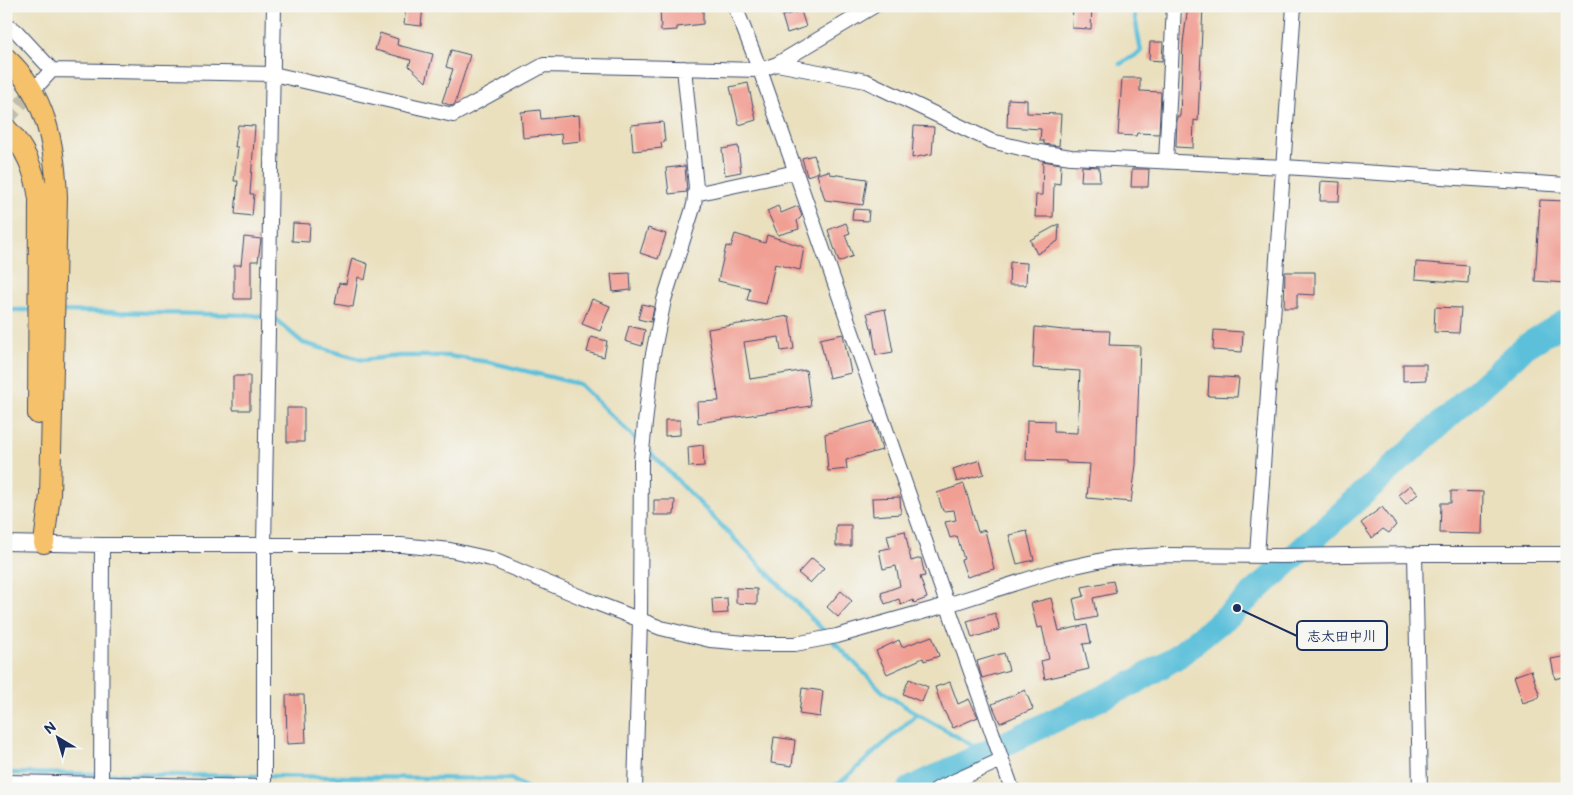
<svg xmlns="http://www.w3.org/2000/svg" width="1573" height="795" viewBox="0 0 1573 795" font-family="'Balsamiq Sans','Klee One',sans-serif">
  <style>
    .lines { fill: none; stroke-linecap: round; stroke-linejoin: round }
    .stream { stroke: #5cc0da; stroke-width: 4.5 }
    .river { stroke: #5cc0da; stroke-width: 25 }
    .building { fill: #f19e93 }
    .minor-tunnel { stroke: #c1bdab; stroke-width: 14; stroke-dasharray: 14 7; stroke-linecap: butt }
    .minor-casing { stroke: #3a4a6c; stroke-width: 16 }
    .highway-casing { stroke: #3a4a6c; stroke-width: 22 }
    .minor { stroke: #fff; stroke-width: 14 }
    .highway { stroke: #f5c16b; stroke-width: 20 }
    .leader { fill: none; stroke: #1b2f5e; stroke-width: 2 }
    .callout-dot { fill: #1b2f5e; stroke: #f6f6f2; stroke-width: 2 }
    .callout { fill: #f6f6f2; stroke: #1b2f5e; stroke-width: 2 }
    .callout-label { font-size: 14px; text-anchor: middle; font-weight: bold; fill: #1b2f5e }
  </style>
  <rect width="100%" height="100%" fill="#f6f6f2"/>
  <filter id="ink" filterUnits="userSpaceOnUse"><feTurbulence type="fractalNoise" baseFrequency=".02" numOctaves="2"/><feDisplacementMap in="SourceGraphic" scale="10" xChannelSelector="R" yChannelSelector="G"/><feConvolveMatrix kernelMatrix="1 2 1 2 8 2 1 2 1" color-interpolation-filters="sRGB"/></filter>
  <filter id="wash" filterUnits="userSpaceOnUse"><feTurbulence type="fractalNoise" baseFrequency=".0096" numOctaves="4" result="noise"/><feDisplacementMap in="SourceGraphic" scale="20" xChannelSelector="R" yChannelSelector="G"/><feGaussianBlur stdDeviation="1.12" result="paint"/><feColorMatrix in="noise" values="0 0 0 0 0 0 0 0 0 0 0 0 0 0 0 0 0 1.4 0 .05"/><feComposite in="paint" operator="in"/></filter>
  <g filter="url(#wash)">
    <rect width="100%" height="100%" fill="#eae0be"/>
    <g class="lines">
      <!-- stream -->
      <path class="stream" d="M1120,64L1141,52L1133,6
        M6,310H32
        M60,311L252,315L275,319L303,343L363,360L399,356H448L489,362L579,384L639,442
        M645,447L828,635
        M833,641L883,692L917,714L986,753
        M6,773L511,779L528,789
        M820,789L839,784L917,714"/>
      <!-- river -->
      <path class="river" d="M910,789L1137,681L1178,656L1237,608L1526,346L1567,321"/>
    </g>
    <g id="blocks">
      <!-- building -->
      <path class="building" d="M406,6H423L421,26L404,24Z
        M660,6H703V24L677,27V30L661,31Z
        M1073,6H1092L1091,29L1072,28Z
        M1188,6H1203L1198,121L1194,120L1193,148L1176,147L1177,116H1180L1183,43Z
        M801,11L806,27L787,33L782,16Z
        M380,33L398,39L397,45L433,54L426,82L409,66L411,60L375,50Z
        M1150,42H1163L1162,61L1149,60Z
        M451,50L470,55L455,104L452,106L442,102L453,69L446,67Z
        M1122,78H1140V91L1161,92L1159,134L1137,133L1136,136L1118,135Z
        M748,83L756,120L739,125L730,87Z
        M1008,99L1027,100V113L1061,114L1059,146L1044,144V141H1040L1041,129L1007,127Z
        M540,110L541,119L579,115L581,141L562,143L561,134L523,138L521,112Z
        M663,122L665,142L661,143L662,148L633,151L631,125Z
        M238,125L255,126L250,194H254L252,216L235,214L238,181H234L238,147H235Z
        M914,126L934,127L932,154L912,158Z
        M738,146L741,172L725,175L722,149Z
        M814,155L819,172L807,176L802,158Z
        M1043,161L1061,164L1060,184L1054,183L1053,217H1035L1036,195H1042Z
        M685,166L687,192L669,194L666,168Z
        M1082,166L1099,167L1100,181H1081Z
        M1132,169H1149L1148,187H1131Z
        M829,171L830,174L867,179L863,205L825,200L817,174Z
        M1321,181L1340,182L1339,201H1320Z
        M1540,200L1567,201V283L1535,281Z
        M778,206L781,213L798,206L802,216L797,221L799,229L778,235L767,211Z
        M853,209L869,210L868,221L852,220Z
        M293,223L310,224L309,242L292,241Z
        M846,223L850,233L845,235L853,256L839,262L828,230Z
        M1059,224L1058,241L1037,254L1030,240Z
        M648,228L666,234L658,259L640,253Z
        M735,234L765,243L767,235L804,247L800,270L775,264L766,304L747,300L750,288L718,281L726,246L731,247Z
        M244,237L261,239L258,261H251V299H234V265H241Z
        M352,258L368,264L365,280L358,277L353,307L335,304L339,283L346,284Z
        M1010,262L1027,263L1026,285H1009Z
        M1416,262L1469,266L1468,283L1415,279Z
        M1285,272H1315V295L1297,294V308H1284Z
        M630,273L631,290L613,292L611,274Z
        M592,299L610,306L600,331L582,324Z
        M642,304L654,307L651,322L638,319Z
        M1435,307L1461,308L1459,333L1434,332Z
        M885,309L893,352L876,355L872,328H871L867,313Z
        M789,316L794,349L781,351L779,337L744,342L750,379L806,370L811,406L698,423L697,402L719,401L708,329Z
        M629,326L645,330L642,346L625,341Z
        M1035,327L1064,330L1110,331L1109,345L1140,346L1136,465L1131,502L1087,498L1090,464L1066,463V461L1026,460L1027,420L1054,421V432L1077,433L1080,371L1033,368Z
        M1214,330L1243,332L1242,352L1213,350Z
        M843,334L851,373L829,378L820,339Z
        M591,337L607,341L604,357L587,352Z
        M1403,364H1426V380L1403,381Z
        M233,376H250V410H233Z
        M1209,376L1239,378L1237,397L1208,396Z
        M287,408H304V442H287Z
        M665,420H680V435L665,436Z
        M874,421L882,450L846,460L847,469L828,471L825,434Z
        M703,445L704,466L689,467L688,447Z
        M980,460L984,474L957,482L953,469Z
        M964,484L978,532L985,530L994,569L967,577L961,560L964,559L957,536L950,538L945,522L956,520L954,510L943,511L937,493Z
        M1410,485L1418,494L1406,504L1398,495Z
        M1451,491L1483,492L1482,534L1440,533L1441,503H1451Z
        M900,497L901,514L873,516L872,498Z
        M654,500H675L674,515H654Z
        M1382,507L1396,525L1389,533L1383,529L1372,538L1361,523Z
        M836,525H851V546H836Z
        M905,531L911,561L921,558L925,576L920,577L927,598L914,603L913,600L901,605L899,599L885,604L881,593L900,586L896,566L883,569L879,550L890,548L887,535Z
        M1027,531L1034,560L1017,564L1009,535Z
        M812,558L824,568L810,583L798,573Z
        M1113,581L1116,593L1093,598L1097,617L1078,621L1073,599L1084,596L1082,587Z
        M736,588L757,589V604L736,603Z
        M841,591L852,601L838,617L827,607Z
        M727,598L728,613L713,614L712,599Z
        M1051,598L1059,631L1087,625L1091,643L1083,644L1089,669L1045,679L1041,661L1049,659L1042,627L1037,628L1031,603Z
        M995,613L1000,629L972,638L967,621Z
        M932,636L939,656L924,661L923,658L887,674L876,651L899,640L902,647Z
        M1004,653L1009,670L982,678L977,661Z
        M1567,656V676L1555,679L1551,659Z
        M1531,670L1540,697L1523,703L1514,676Z
        M909,679L928,687L922,702L903,694Z
        M950,682L958,704L969,699L978,717L953,728L942,707L935,687Z
        M802,688L823,691L820,717L799,714Z
        M1025,690L1033,709L1000,723L992,704Z
        M286,695H304L306,743L287,744Z
        M774,737L795,740L792,766L771,763Z"/>
    </g>
  </g>
  <g filter="url(#ink)">
    <use href="#blocks" fill-opacity="0" stroke="#3a4a6c" stroke-width="1"/>
    <g class="lines">
      <!-- minor-tunnel -->
      <path class="minor-tunnel" d="M6,120L38,85"/>
      <defs>
        <path id="minor" d="M735,6L760,70L1012,789
          M6,24L16,31L52,70
          M777,64L866,81L991,141L1033,151L1071,157L1284,167L1567,185
          M40,83L52,70L273,74L453,115L544,65L760,70L777,64L874,6
          M1166,161L1174,6
          M695,194L796,172
          M6,543L102,545H401L450,550L491,559L581,597L661,628L710,640L758,644H795L837,636L947,605L1057,570L1112,558L1165,555L1279,556L1415,554H1567
          M1415,554L1420,789
          M1257,556L1294,6
          M6,782L264,787
          M101,789L102,545
          M264,789V545L274,6
          M635,789L640,621L641,460L652,359L664,300L694,205L696,187L684,68
          M937,789L1001,760"/>
        <path id="highway" d="M6,58C46,94 55,146 57,197L50,495L44,543
          M6,128C26,148 35,171 39,199L38,414"/>
      </defs>
      <!-- minor casing -->
      <use href="#minor" class="minor-casing"/>
      <!-- highway casing -->
      <use href="#highway" class="highway-casing"/>
      <!-- minor -->
      <use href="#minor" class="minor"/>
      <!-- highway -->
      <use href="#highway" class="highway"/>
    </g>
  </g>
  <!-- callouts -->
  <path class="leader" d="M1237 608L1297 636"/>
  <circle class="callout-dot" cx="1237" cy="608" r="5"/>
  <rect class="callout" x="1297" y="621" width="90" height="29" rx="5"/>
  <g class="callout-label">
    <text x="1342" y="641">志太田中川</text>
  </g>
  <!-- margin -->
  <rect width="1573" height="795" fill="none" stroke="#f6f6f2" stroke-width="25"/>
  <!-- north arrow -->
  <g transform="translate(58 738) rotate(322)" stroke="#f6f6f2" stroke-width="4" paint-order="stroke">
  <path d="M0-4L9 19L0 12L-9 19Z" fill="#1b2f5e"/>
  <text y="-8" font-size="14" font-weight="bold" text-anchor="middle" fill="#1b2f5e">N</text>
  </g>
</svg>
